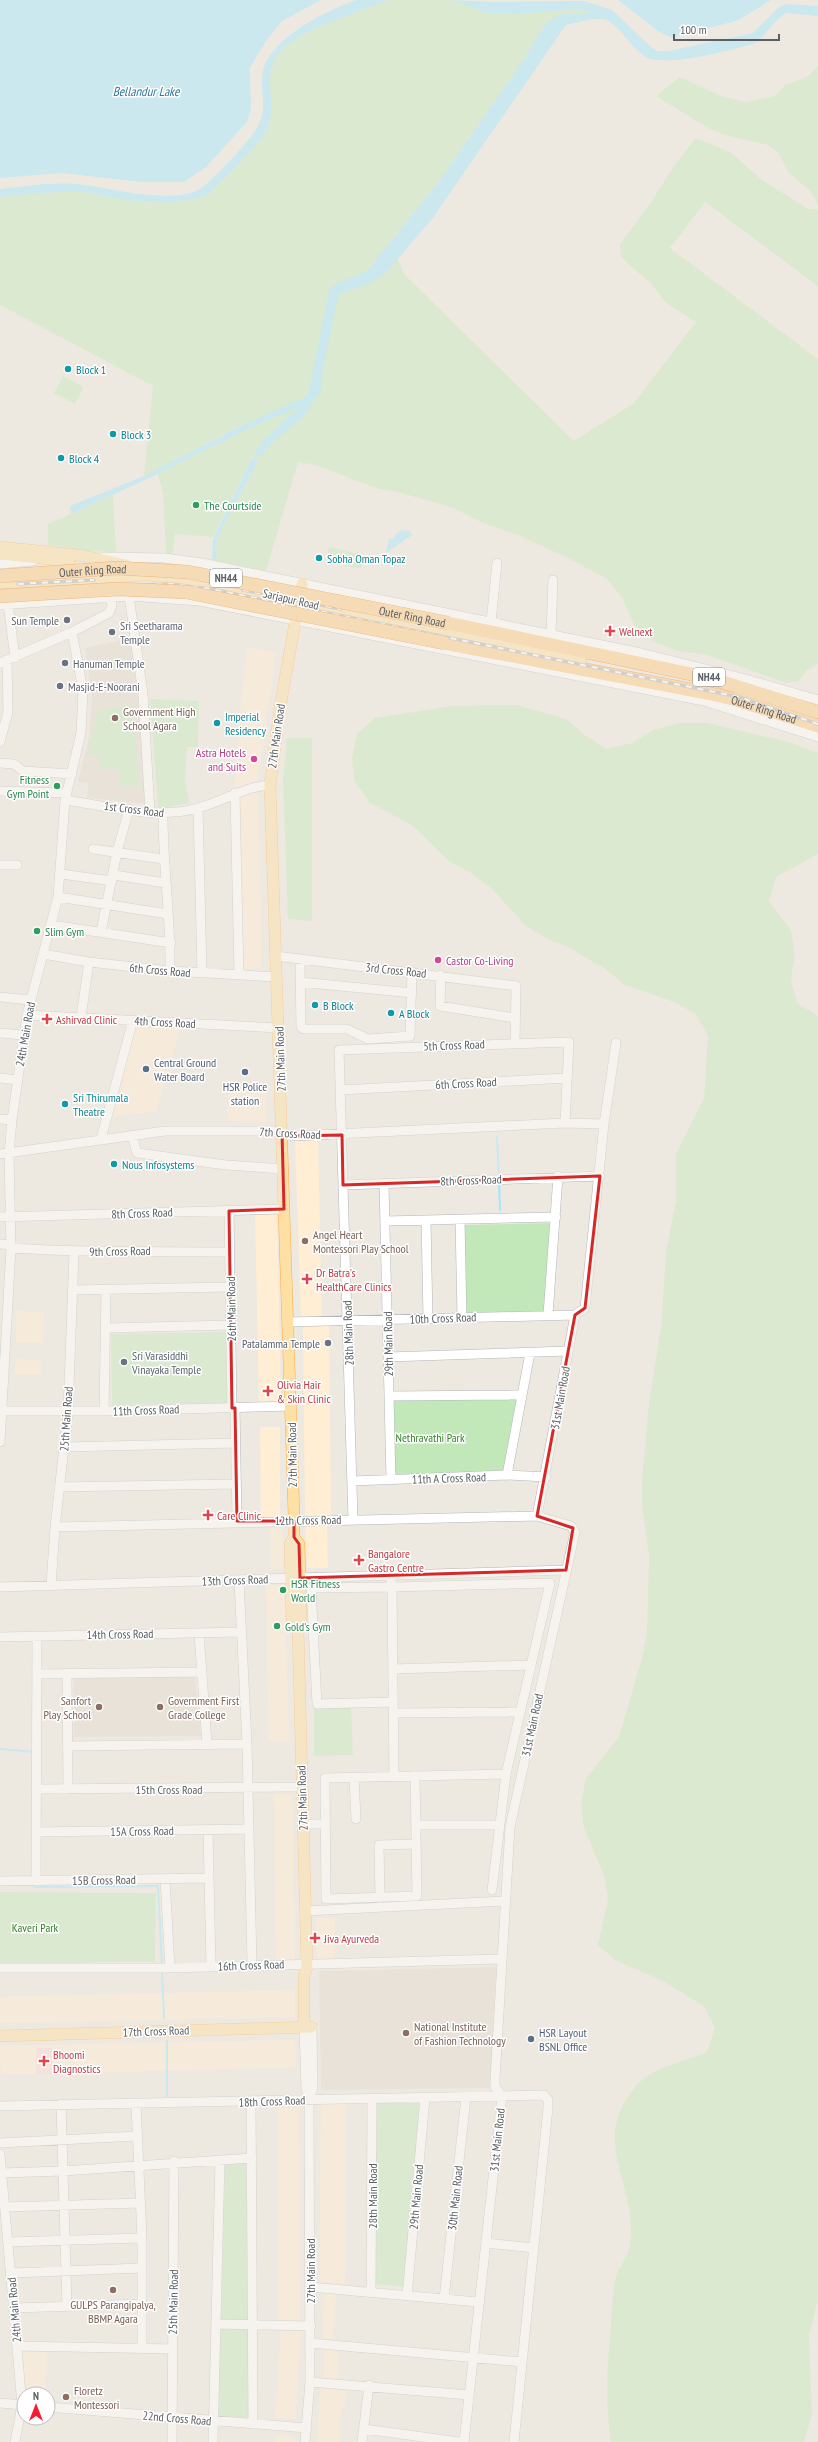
<svg xmlns="http://www.w3.org/2000/svg" width="818" height="2442" viewBox="0 0 818 2442" font-family="'PT Sans Narrow',sans-serif">
  <style>
    .commercial { fill: #ffedd4 }
    .education { fill: #e0dad1 }
    .medical { fill: #fddadd }
    .green { fill: #c2e8ba }
    .water { fill: #9fe6ff }
    .lines { fill: none; stroke-linecap: round; stroke-linejoin: round }
    .stream { stroke: #9fe6ff; stroke-width: 2 }
    .minor-casing { stroke: #b2b6ba; stroke-width: 10 }
    .major-casing { stroke: #fdab4a; stroke-width: 12 }
    .highway-casing { stroke: #ee7900; stroke-width: 14 }
    .minor { stroke: #fff; stroke-width: 9 }
    .major { stroke: #ffe0a4; stroke-width: 11 }
    .highway { stroke: #ffcb86; stroke-width: 13 }
    .rail-casing { stroke: #b1b2b3; stroke-width: 3.5 }
    .rail { stroke: #fff; stroke-width: 2; stroke-dasharray: 6; stroke-linecap: butt }
    .highway-bridge-casing { stroke: #ee7900; stroke-width: 14; stroke-linecap: butt }
    .highway-bridge { stroke: #ffcb86; stroke-width: 13 }
    .marked { fill: none; stroke: #d62828; stroke-width: 3; stroke-linejoin: round }
    .culture-dot { fill: #0f9aa8; stroke: #fff; stroke-width: 1.5 }
    .leisure-dot { fill: #2e9e5b; stroke: #fff; stroke-width: 1.5 }
    .worship-dot { fill: #6b7280; stroke: #fff; stroke-width: 1.5 }
    .health-dot { fill: #e0444e; stroke: #fff; stroke-width: 1.5 }
    .education-dot { fill: #8d6e63; stroke: #fff; stroke-width: 1.5 }
    .hotel-dot { fill: #d1479c; stroke: #fff; stroke-width: 1.5 }
    .service-dot { fill: #5c6f8a; stroke: #fff; stroke-width: 1.5 }
    .labels { text-anchor: middle; dominant-baseline: central; stroke-width: 3; stroke-linejoin: round; paint-order: stroke }
    .shield { fill: #fff; stroke: #8b8f92; stroke-width: 1 }
    .shield-label { font-size: 11px; font-weight: bold; fill: #595f63 }
    .culture-label { font-size: 12px; fill: #0d838f; stroke: #fff; text-anchor: start }
    .leisure-label { font-size: 12px; fill: #27864d; stroke: #fff; text-anchor: start }
    .street-label { font-size: 12px; fill: #595f63; stroke: #fff }
    .worship-label { font-size: 12px; fill: #5b616d; stroke: #fff; text-anchor: start }
    .health-label { font-size: 12px; fill: #be3a42; stroke: #fff; text-anchor: start }
    .education-label { font-size: 12px; fill: #785e54; stroke: #fff; text-anchor: start }
    .hotel-label { font-size: 12px; fill: #b23c85; stroke: #fff; text-anchor: end }
    .service-label { font-size: 12px; fill: #4e5e75; stroke: #fff; text-anchor: start }
    .park-label { font-size: 12px; fill: #37812c; stroke: #fff }
    .water-label { font-size: 13px; font-style: italic; fill: #2e789e; stroke: #fff }
  </style>
  <rect width="100%" height="100%" fill="#eee9e0"/>
  <!-- commercial -->
  <path class="commercial" d="M246,648L276,652L258,780L234,787Z
    M258,792L262,967L241,971L238,795Z
    M136,1025L180,1028L156,1111L111,1117Z
    M228,1084L266,1085L267,1122L228,1121Z
    M318,1140L322,1317L301,1318L295,1141Z
    M277,1213L281,1402L259,1403L255,1214Z
    M17,1311L44,1312L43,1343H16Z
    M303,1325H329L331,1516H305Z
    M16,1359L41,1361V1375H15Z
    M260,1427H280V1517L261,1518Z
    M305,1525H327L328,1568H307Z
    M270,1528H282L283,1568L271,1569Z
    M284,1585L289,1741L269,1742L266,1586Z
    M274,1794H292L295,1959L276,1960Z
    M316,1918H335V1960H317Z
    M295,1990V2017L0,2023V1997Z
    M295,2040L296,2067L2,2075L0,2062V2046Z
    M321,2104H346L345,2284L320,2282Z
    M277,2108H299L300,2322H278Z
    M324,2293L336,2294L333,2339H323Z
    M281,2329L301,2331L295,2419L275,2418Z
    M324,2348L338,2349L337,2379L324,2378Z
    M20,2352L47,2353L45,2394H25Z
    M321,2387L346,2388L344,2409H341L339,2442H317Z
    M277,2435L295,2437V2442H276Z"/>
  <!-- education -->
  <path class="education" d="M131,638L137,688L146,804L87,798L88,783L78,782L89,738L92,698L85,648Z
    M195,1677L201,1736L74,1737V1678Z
    M496,1967L490,2088L321,2090L319,1971Z"/>
  <!-- medical -->
  <path class="medical" d="M36,2048H52V2074H36Z"/>
  <!-- green -->
  <path class="green" d="M388,0H453L487,13L520,14L581,9L594,15L567,13L544,26L528,53L440,180L391,241L404,274L574,441L633,404L696,322L666,303L650,282L630,266L621,256L620,244L651,202L676,163L696,138L730,152L761,179L808,209L818,210V286L705,202L670,248L818,359V664L806,671L799,681L787,683L704,654L677,651L654,642L634,625L623,599L607,579L568,558L518,535L485,524L451,507L398,492L379,489L315,465L298,462L266,571L216,561L217,538L258,461L252,458L213,537L175,534L172,555L166,554L163,493L158,474L244,430L238,427L144,476L153,386L0,305V197C26,195 53,191 80,192C93,192 106,197 119,199C143,203 189,206 210,193C222,180 261,144 267,130C279,102 259,77 281,51C300,30 360,12 388,0Z
    M818,66V204L808,189L789,173L778,152L768,145L728,136L708,128L656,96L680,77L721,96L746,102L775,96L784,86L808,76Z
    M63,376L84,387L75,404L54,393Z
    M113,495L116,552L86,551L48,545V524Z
    M329,547L364,555L361,569L326,561Z
    M150,699L199,701L198,747H187L185,779L189,803L158,809Z
    M133,705L139,787L120,785V770L99,768L100,757L88,755L98,710Z
    M516,705L566,719L586,736L606,749L632,743L653,730L679,723H707L789,742L818,753V854L776,877L769,901L791,930L795,955L791,979L797,1003L818,1016V2300L809,2335L812,2414L804,2442H611C605,2403 607,2364 611,2325C612,2309 612,2292 616,2277C618,2269 624,2262 627,2255C630,2248 631,2236 631,2228C631,2186 601,2146 623,2105C642,2067 671,2067 707,2052L715,2028L704,2006L661,1980L617,1961L598,1945L608,1900L604,1876L584,1828L581,1804L586,1778L619,1737L642,1658L647,1631L649,1557L642,1505V1480L649,1402L661,1328L666,1251L676,1201V1153L704,1097L708,1036L696,1014L674,1002L625,985L605,969L570,948L548,939L526,926L492,889L471,873L449,861L413,826L369,802L355,782L352,758L357,734L375,718L452,706Z
    M287,738H312V921L288,919L283,781Z
    M553,1223L544,1311L465,1314L463,1225Z
    M226,1332L227,1403L112,1405L111,1334Z
    M517,1399L505,1470L394,1476L393,1400Z
    M351,1707L353,1755L314,1756V1708Z
    M0,1892L156,1893L155,1962L0,1963Z
    M376,2103H420L404,2287L375,2284Z
    M246,2161L249,2320H221L225,2163Z
    M220,2328H251L250,2418L218,2416Z"/>
  <!-- water -->
  <path class="water" d="M0,0H321L282,21L266,41L250,68L251,108L247,122L206,167L184,182H142L62,173L0,178Z
    M356,0H388C360,12 300,30 281,51C259,77 279,102 267,130C261,144 222,180 210,193C188,206 143,203 119,199C106,197 93,192 80,192C53,191 26,195 0,197V189C27,186 57,181 84,185C115,189 169,204 198,190C210,184 254,137 259,124C261,120 262,114 263,110C264,95 258,75 266,62C284,31 324,12 356,0Z
    M453,0L492,2L584,1L612,10L651,47L657,51H669L753,33L779,7L786,4L818,6V16L787,13C772,20 767,37 753,44C726,51 677,65 651,59C633,54 618,20 602,19C591,18 577,23 566,25L432,219L385,274L369,284L339,294L323,367L321,390L303,417L273,442L261,456L255,453L264,439L299,407L250,428L158,474L71,514L70,506L144,476L239,427L305,397L309,392L329,291L334,285L368,270L440,180L528,53L544,26L554,18L567,13L592,14L581,9L520,14L487,13Z
    M618,0H771L739,20L672,38L658,31Z
    M252,458L258,461L217,538L216,561L212,560L213,539Z
    M402,530L410,531L412,535L386,553L389,539H394L395,535Z"/>
  <g class="lines">
    <!-- stream -->
    <path class="stream" d="M254,460L258,452
      M497,1137L499,1177
      M499,1181L500,1210
      M0,1749L35,1752
      M34,1887L158,1886L162,1965
      M162,1971L164,2018
      M167,2041V2096"/>
    <defs>
      <path id="minor" d="M103,557L164,558L202,563L641,653L742,678L818,700
        M0,564L33,561
        M129,596L143,694L150,812
        M8,604L15,658
        M0,605L129,596L199,601L704,701L818,737
        M491,622L497,563
        M551,633L553,580
        M0,663L72,632L109,613L112,605L111,598
        M0,742L8,712L7,661
        M0,763L14,764L23,771L72,774
        M0,791L67,793
        M235,793L239,974
        M65,800C108,806 155,820 198,808C222,802 243,787 270,785
        M198,808L202,973
        M163,815C163,867 171,919 170,971
        M93,849L163,859
        M0,865H17
        M61,874L112,881
        M114,875L165,883
        M58,897L168,914
        M52,925L171,943
        M101,932L117,852L129,809
        M43,954L89,962L170,971L277,977
        M276,956L516,986L515,1043
        M300,960L301,1027L304,1029H347L368,1039L410,1036L412,972
        M441,975L440,1006L515,1018
        M300,982L412,993
        M0,997L30,1000
        M27,1015L279,1028
        M81,1017L89,962
        M0,1033L23,1035
        M0,1078L17,1080
        M340,1090L567,1078
        M0,1119L12,1120
        M132,1135L137,1153L226,1165L283,1169
        M101,1139L133,1020
        M0,1154L165,1131H272L293,1136L565,1123L604,1124
        M384,1184L391,1480
        M343,1185L600,1176
        M229,1211L232,1408
        M0,1217L284,1209
        M460,1220L462,1318
        M385,1221L556,1217
        M426,1221L428,1319
        M0,1244L11,1245
        M11,1248C84,1253 157,1251 230,1252
        M72,1290L230,1287
        M548,1315L558,1176
        M288,1322L575,1315L585,1308L604,1124L616,1043
        M106,1328L231,1325
        M388,1357L568,1351
        M389,1396L522,1395
        M235,1408L237,1521
        M0,1411H104L291,1406
        M104,1411L106,1290
        M0,1442L11,1248L9,1153L12,1120L27,1015L58,897L65,800L81,733L83,690L72,632
        M65,1447L235,1443
        M507,1475L530,1353
        M352,1481L507,1475L546,1477
        M59,1487L236,1484
        M353,1520L339,1050L569,1042L565,1123
        M55,1527L537,1516
        M239,1580L247,1744L252,1965
        M391,1581L392,1587L311,1588L317,1704L393,1702
        M51,1585L55,1527L68,1412L74,1253
        M0,1587L566,1570
        M199,1633L207,1744
        M0,1637L241,1632
        M393,1669L531,1665
        M67,1673L68,1789
        M37,1674L201,1672
        M394,1713L520,1712
        M68,1746L247,1744
        M415,1776L417,1896L326,1899L325,1778L506,1774
        M394,1777L392,1587L550,1583L506,1774L492,1890
        M354,1778L356,1819
        M36,1789L302,1787
        M303,1824H325
        M416,1825H500
        M208,1830L211,1967
        M36,1832L249,1829
        M165,1879L170,1968
        M0,1881L209,1878
        M36,1881L37,1636
        M380,1898L379,1845L416,1844
        M305,1911L505,1901
        M0,1968H170L501,1959
        M304,2027L306,2089L309,2099
        M251,2102L253,2424
        M136,2103L142,2238V2348
        M61,2104L67,2306
        M0,2106L544,2095L548,2100V2108L514,2442
        M0,2143L137,2136
        M0,2154L22,2405L15,2442
        M1,2173L63,2171L252,2158
        M5,2207L140,2203
        M8,2242L142,2238
        M486,2243L534,2248
        M11,2273L142,2268
        M310,2287L478,2302
        M371,2293L372,2099
        M407,2296L425,2098
        M444,2299L466,2097
        M13,2308L143,2304
        M217,2324L311,2326
        M310,2343L522,2362
        M17,2346L173,2349
        M310,2382L469,2395
        M0,2403L24,2405
        M48,2407L307,2428
        M364,2429L459,2442
        M172,2442L174,2161
        M213,2442L220,2160
        M305,2442L310,2382L309,2099L313,2088L312,2027
        M362,2442L369,2385
        M464,2442L502,2096L495,2087V2079L510,1827L575,1532L571,1526L537,1516L575,1315"/>
      <path id="major" d="M0,547L85,556L126,565
        M0,554L69,561
        M0,583L148,575L209,582
        M196,588L301,603
        M294,598L302,602L581,660
        M294,1537L299,1544L301,1622L298,1629L307,1967L304,1975V2027
        M298,1629L292,1623L290,1544L294,1537V1515L270,785L280,707L302,584
        M0,2036L311,2027"/>
      <g id="highway">
        <path d="M448,623L710,678L818,712"/>
        <path id="s1" d="M444,643L707,693L737,700L818,726"/>
      </g>
    </defs>
    <!-- minor casing -->
    <use href="#minor" class="minor-casing"/>
    <!-- major casing -->
    <use href="#major" class="major-casing"/>
    <!-- highway casing -->
    <use href="#highway" class="highway-casing"/>
    <!-- minor -->
    <use href="#minor" class="minor"/>
    <!-- major -->
    <use href="#major" class="major"/>
    <!-- highway -->
    <use href="#highway" class="highway"/>
    <defs>
      <path id="rail" d="M18,584L94,580
        M243,590L341,609
        M0,591L171,584L211,589L739,697L818,724"/>
    </defs>
    <!-- rail casing -->
    <use href="#rail" class="rail-casing"/>
    <!-- rail -->
    <use href="#rail" class="rail"/>
    <defs>
      <g id="highway-bridge">
        <path id="s2" d="M0,576L117,568L188,572L448,623"/>
        <path d="M0,596L118,589L186,592L444,643"/>
      </g>
    </defs>
    <!-- highway-bridge casing -->
    <use href="#highway-bridge" class="highway-bridge-casing"/>
    <!-- highway-bridge -->
    <use href="#highway-bridge" class="highway-bridge"/>
  </g>
  <!-- marked area -->
  <path d="M0 0H818V2442H0ZM282,1132L293,1136L342,1135L343,1185L600,1176L585,1308L575,1315L537,1516L573,1528L566,1570L300,1578L299,1544L294,1537V1521H237L235,1408H232L229,1211L284,1209Z" fill="#eee9e0" fill-opacity=".55" fill-rule="evenodd"/>
  <path class="marked" d="M282,1132L293,1136L342,1135L343,1185L600,1176L585,1308L575,1315L537,1516L573,1528L566,1570L300,1578L299,1544L294,1537V1521H237L235,1408H232L229,1211L284,1209Z"/>
  <!-- markers -->
  <g class="culture-dot">
    <circle cx="68" cy="369" r="4"/>
    <circle cx="113" cy="434" r="4"/>
    <circle cx="61" cy="458" r="4"/>
    <circle cx="319" cy="558" r="4"/>
    <circle cx="217" cy="723" r="4"/>
    <circle cx="315" cy="1005" r="4"/>
    <circle cx="391" cy="1013" r="4"/>
    <circle cx="65" cy="1104" r="4"/>
    <circle cx="114" cy="1164" r="4"/>
  </g>
  <g class="leisure-dot">
    <circle cx="196" cy="505" r="4"/>
    <circle cx="57" cy="786" r="4"/>
    <circle cx="37" cy="931" r="4"/>
    <circle cx="283" cy="1590" r="4"/>
    <circle cx="277" cy="1626" r="4"/>
  </g>
  <g class="worship-dot">
    <circle cx="67" cy="620" r="4"/>
    <circle cx="112" cy="632" r="4"/>
    <circle cx="65" cy="663" r="4"/>
    <circle cx="60" cy="686" r="4"/>
    <circle cx="328" cy="1343" r="4"/>
    <circle cx="124" cy="1362" r="4"/>
  </g>
  <g class="health-dot">
    <path d="M608 625h4v4h4v4h-4v4h-4v-4h-4v-4h4z"/>
    <path d="M45 1013h4v4h4v4h-4v4h-4v-4h-4v-4h4z"/>
    <path d="M305 1273h4v4h4v4h-4v4h-4v-4h-4v-4h4z"/>
    <path d="M266 1385h4v4h4v4h-4v4h-4v-4h-4v-4h4z"/>
    <path d="M206 1509h4v4h4v4h-4v4h-4v-4h-4v-4h4z"/>
    <path d="M357 1554h4v4h4v4h-4v4h-4v-4h-4v-4h4z"/>
    <path d="M313 1932h4v4h4v4h-4v4h-4v-4h-4v-4h4z"/>
    <path d="M42 2055h4v4h4v4h-4v4h-4v-4h-4v-4h4z"/>
  </g>
  <g class="education-dot">
    <circle cx="115" cy="718" r="4"/>
    <circle cx="305" cy="1241" r="4"/>
    <circle cx="99" cy="1707" r="4"/>
    <circle cx="160" cy="1707" r="4"/>
    <circle cx="406" cy="2033" r="4"/>
    <circle cx="113" cy="2290" r="4"/>
    <circle cx="66" cy="2397" r="4"/>
  </g>
  <g class="hotel-dot">
    <circle cx="254" cy="759" r="4"/>
    <circle cx="438" cy="960" r="4"/>
  </g>
  <g class="service-dot">
    <circle cx="146" cy="1069" r="4"/>
    <circle cx="245" cy="1072" r="4"/>
    <circle cx="531" cy="2039" r="4"/>
  </g>
  <g class="labels">
    <!-- shield labels -->
    <g class="shield">
      <rect x="210" y="569" width="32" height="18" rx="3"/>
      <rect x="693" y="668" width="32" height="18" rx="3"/>
    </g>
    <g class="shield-label">
      <text x="226" y="578">NH44</text>
      <text x="709" y="677">NH44</text>
    </g>
    <!-- culture labels -->
    <g class="culture-label">
      <text x="76" y="369">Block 1</text>
      <text x="121" y="434">Block 3</text>
      <text x="69" y="458">Block 4</text>
      <text x="327" y="558">Sobha Oman Topaz</text>
      <text x="225" y="716">Imperial<tspan x="225" dy="14">Residency</tspan></text>
      <text x="323" y="1005">B Block</text>
      <text x="399" y="1013">A Block</text>
      <text x="73" y="1097">Sri Thirumala<tspan x="73" dy="14">Theatre</tspan></text>
      <text x="122" y="1164">Nous Infosystems</text>
    </g>
    <!-- leisure labels -->
    <g class="leisure-label">
      <text x="204" y="505">The Courtside</text>
      <text x="49" y="779" text-anchor="end">Fitness<tspan x="49" dy="14">Gym Point</tspan></text>
      <text x="45" y="931">Slim Gym</text>
      <text x="291" y="1583">HSR Fitness<tspan x="291" dy="14">World</tspan></text>
      <text x="285" y="1626">Gold's Gym</text>
    </g>
    <!-- street labels -->
    <g class="street-label">
      <text stroke="none"><textPath href="#s2" startOffset="93">Outer Ring Road</textPath></text>
      <text transform="translate(291 599) rotate(13)">Sarjapur Road</text>
      <text stroke="none"><textPath href="#s2" startOffset="417">Outer Ring Road</textPath></text>
      <text stroke="none"><textPath href="#s1" startOffset="327">Outer Ring Road</textPath></text>
      <text transform="translate(276 736) rotate(-82)">27th Main Road</text>
      <text transform="translate(134 809) rotate(7)">1st Cross Road</text>
      <text transform="translate(160 970) rotate(5)">6th Cross Road</text>
      <text transform="translate(396 970) rotate(6)">3rd Cross Road</text>
      <text transform="translate(165 1022) rotate(3)">4th Cross Road</text>
      <text transform="translate(25 1034) rotate(-80)">24th Main Road</text>
      <text transform="translate(454 1045) rotate(-2)">5th Cross Road</text>
      <text transform="translate(280 1059) rotate(-92)">27th Main Road</text>
      <text transform="translate(466 1083) rotate(-3)">6th Cross Road</text>
      <text transform="translate(290 1133) rotate(3)">7th Cross Road</text>
      <text transform="translate(471 1180) rotate(-2)">8th Cross Road</text>
      <text transform="translate(142 1213) rotate(-2)">8th Cross Road</text>
      <text transform="translate(120 1251) rotate(-1)">9th Cross Road</text>
      <text transform="translate(231 1309) rotate(-91)">26th Main Road</text>
      <text transform="translate(443 1318) rotate(-2)">10th Cross Road</text>
      <text transform="translate(348 1333) rotate(-92)">28th Main Road</text>
      <text transform="translate(388 1344) rotate(-91)">29th Main Road</text>
      <text transform="translate(560 1398) rotate(-80)">31st Main Road</text>
      <text transform="translate(146 1410) rotate(-2)">11th Cross Road</text>
      <text transform="translate(66 1419) rotate(-86)">25th Main Road</text>
      <text transform="translate(292 1455) rotate(-91)">27th Main Road</text>
      <text transform="translate(449 1478) rotate(-2)">11th A Cross Road</text>
      <text transform="translate(308 1520) rotate(-1)">12th Cross Road</text>
      <text transform="translate(235 1580) rotate(-2)">13th Cross Road</text>
      <text transform="translate(120 1634) rotate(-1)">14th Cross Road</text>
      <text transform="translate(532 1725) rotate(-78)">31st Main Road</text>
      <text x="169" y="1789">15th Cross Road</text>
      <text transform="translate(302 1798) rotate(-92)">27th Main Road</text>
      <text transform="translate(142 1831) rotate(-1)">15A Cross Road</text>
      <text transform="translate(104 1880) rotate(-1)">15B Cross Road</text>
      <text transform="translate(251 1965) rotate(-2)">16th Cross Road</text>
      <text transform="translate(156 2031) rotate(-2)">17th Cross Road</text>
      <text transform="translate(272 2101) rotate(-2)">18th Cross Road</text>
      <text transform="translate(497 2140) rotate(-84)">31st Main Road</text>
      <text transform="translate(372 2196) rotate(-90)">28th Main Road</text>
      <text transform="translate(416 2197) rotate(-85)">29th Main Road</text>
      <text transform="translate(455 2198) rotate(-84)">30th Main Road</text>
      <text transform="translate(310 2271) rotate(-90)">27th Main Road</text>
      <text transform="translate(173 2302) rotate(-89)">25th Main Road</text>
      <text transform="translate(14 2310) rotate(-95)">24th Main Road</text>
      <text transform="translate(177 2418) rotate(5)">22nd Cross Road</text>
    </g>
    <!-- worship labels -->
    <g class="worship-label">
      <text x="59" y="620" text-anchor="end">Sun Temple</text>
      <text x="120" y="625">Sri Seetharama<tspan x="120" dy="14">Temple</tspan></text>
      <text x="73" y="663">Hanuman Temple</text>
      <text x="68" y="686">Masjid-E-Noorani</text>
      <text x="320" y="1343" text-anchor="end">Patalamma Temple</text>
      <text x="132" y="1355">Sri Varasiddhi<tspan x="132" dy="14">Vinayaka Temple</tspan></text>
    </g>
    <!-- health labels -->
    <g class="health-label">
      <text x="619" y="631">Welnext</text>
      <text x="56" y="1019">Ashirvad Clinic</text>
      <text x="316" y="1272">Dr Batra's<tspan x="316" dy="14">HealthCare Clinics</tspan></text>
      <text x="277" y="1384">Olivia Hair<tspan x="277" dy="14">&amp; Skin Clinic</tspan></text>
      <text x="217" y="1515">Care Clinic</text>
      <text x="368" y="1553">Bangalore<tspan x="368" dy="14">Gastro Centre</tspan></text>
      <text x="324" y="1938">Jiva Ayurveda</text>
      <text x="53" y="2054">Bhoomi<tspan x="53" dy="14">Diagnostics</tspan></text>
    </g>
    <!-- education labels -->
    <g class="education-label">
      <text x="123" y="711">Government High<tspan x="123" dy="14">School Agara</tspan></text>
      <text x="313" y="1234">Angel Heart<tspan x="313" dy="14">Montessori Play School</tspan></text>
      <text x="91" y="1700" text-anchor="end">Sanfort<tspan x="91" dy="14">Play School</tspan></text>
      <text x="168" y="1700">Government First<tspan x="168" dy="14">Grade College</tspan></text>
      <text x="414" y="2026">National Institute<tspan x="414" dy="14">of Fashion Technology</tspan></text>
      <text x="113" y="2304" text-anchor="middle">GULPS Parangipalya,<tspan x="113" dy="14">BBMP Agara</tspan></text>
      <text x="74" y="2390">Floretz<tspan x="74" dy="14">Montessori</tspan></text>
    </g>
    <!-- hotel labels -->
    <g class="hotel-label">
      <text x="246" y="752">Astra Hotels<tspan x="246" dy="14">and Suits</tspan></text>
      <text x="446" y="960" text-anchor="start">Castor Co-Living</text>
    </g>
    <!-- service labels -->
    <g class="service-label">
      <text x="154" y="1062">Central Ground<tspan x="154" dy="14">Water Board</tspan></text>
      <text x="245" y="1086" text-anchor="middle">HSR Police<tspan x="245" dy="14">station</tspan></text>
      <text x="539" y="2032">HSR Layout<tspan x="539" dy="14">BSNL Office</tspan></text>
    </g>
    <!-- park labels -->
    <g class="park-label">
      <text x="430" y="1437">Nethravathi Park</text>
      <text x="35" y="1927">Kaveri Park</text>
    </g>
    <!-- water labels -->
    <g class="water-label">
      <text x="146" y="91">Bellandur Lake</text>
    </g>
  </g>
  <!-- north arrow -->
  <g transform="translate(36 2406)"><circle r="19" fill="#ffffff" stroke="#bdbfc1"/>
  <path d="M0-3L7 15L0 10L-7 15Z" fill="#f81c32"/>
  <text y="-6" font-size="11" font-weight="bold" text-anchor="middle" fill="#595f63">N</text>
  </g>
  <!-- scale -->
  <path d="M674 34v6h105v-6" fill="none" stroke="#595f63" stroke-width="2"/>
  <text x="680" y="34" font-size="12" fill="#595f63" stroke="#ffffff" stroke-width="3" paint-order="stroke">100 m</text>
</svg>
